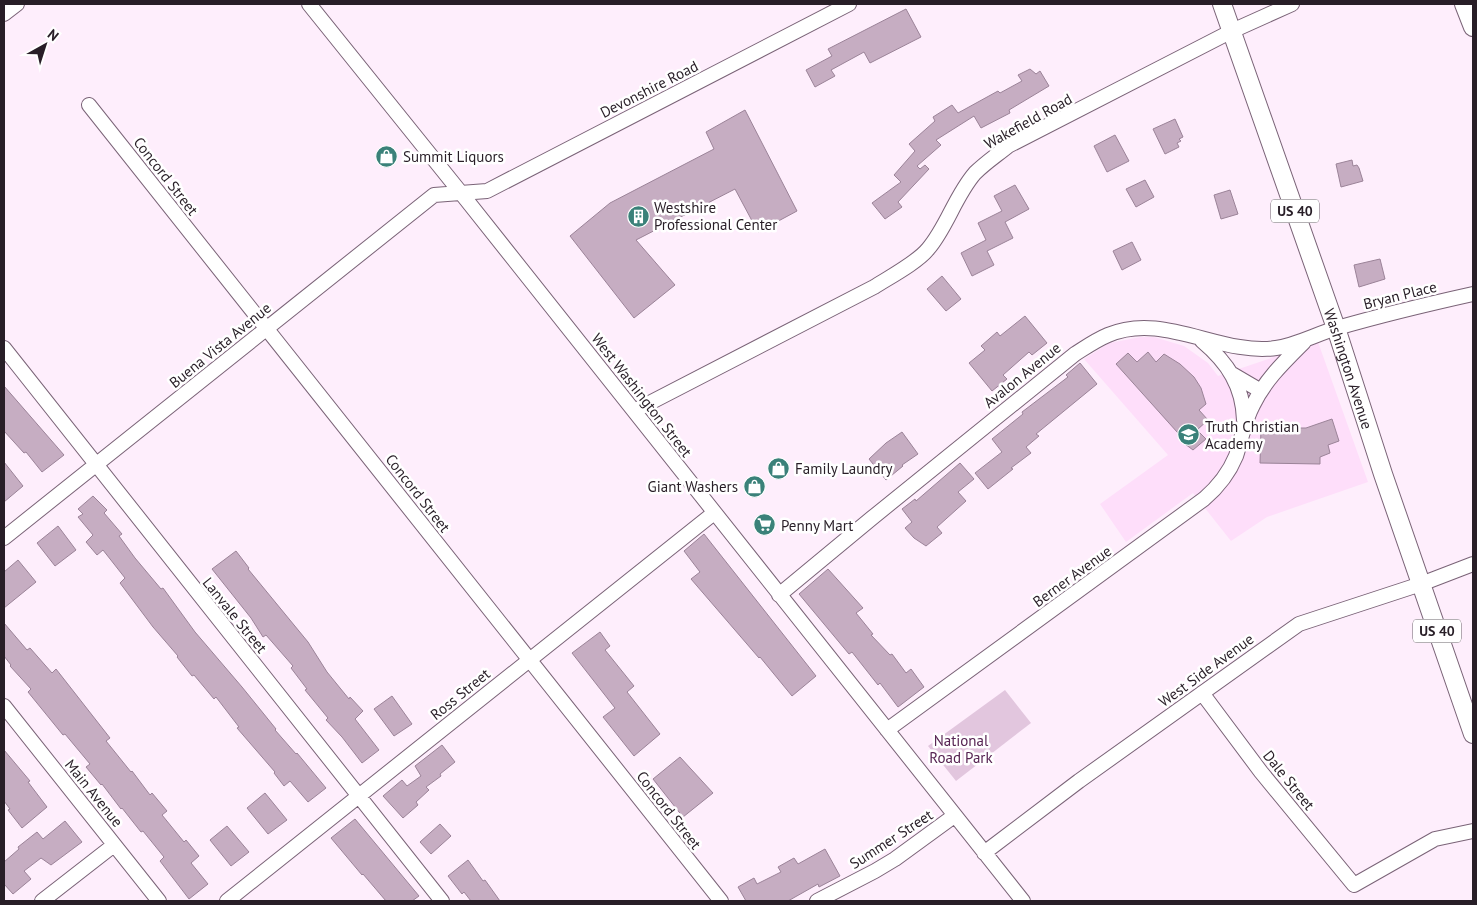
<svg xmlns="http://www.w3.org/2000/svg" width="1477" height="905" viewBox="0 0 1477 905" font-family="'PT Sans',sans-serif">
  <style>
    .built { fill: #fedefa }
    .green { fill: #e2c6de }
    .building { fill: #c6adc2; stroke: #9b8398 }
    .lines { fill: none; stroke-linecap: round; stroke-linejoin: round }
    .minor-casing { stroke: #7a6377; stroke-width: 16 }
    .major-casing { stroke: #7a6377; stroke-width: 20 }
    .minor { stroke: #fff; stroke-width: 14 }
    .major { stroke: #fff; stroke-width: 18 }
    .labels { text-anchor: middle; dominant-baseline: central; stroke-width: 5; stroke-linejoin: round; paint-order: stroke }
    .shield { fill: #fff; stroke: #686268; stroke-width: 1 }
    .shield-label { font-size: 14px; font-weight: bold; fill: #281e27 }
    .street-label { font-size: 15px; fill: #281e27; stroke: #fff }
    .poi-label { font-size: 15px; fill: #281e27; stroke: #fff; text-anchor: start }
    .park-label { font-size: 15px; fill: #562352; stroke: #fff }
  </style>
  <rect width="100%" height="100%" fill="#feeefc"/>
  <!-- built -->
  <path class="built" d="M1141,337H1154L1184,346L1208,363L1218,376L1318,342L1368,482L1267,517L1231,541L1193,493L1126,542L1100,504L1168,455L1084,359L1109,343Z"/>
  <!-- green -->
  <path class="green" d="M1005,690L1031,723L956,781L928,746Z"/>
  <!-- building -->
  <path class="building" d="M906,9L921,37L870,63L864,52L831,70L835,76L815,87L806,70L832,56L828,49Z
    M1030,69L1036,74L1040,71L1049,86L1009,110L1010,113L981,128L974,116L936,140L941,145L917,166L920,169L925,165L929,169L898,202L902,207L885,219L872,203L901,182L894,175L915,151L909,144L935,121L933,117L952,105L958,113L998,91L1000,93L1022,81L1018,75Z
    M745,110L797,211L758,232L735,189L636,240L675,285L634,318L570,236L610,203L714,149L706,132Z
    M1175,119L1183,137L1179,139L1181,141L1177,143L1179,147L1165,154L1153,129Z
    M1115,135L1129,161L1107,172L1094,146Z
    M1352,160L1353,166L1357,165L1359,168L1363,181L1341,187L1336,164Z
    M1145,180L1154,197L1136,207L1126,189Z
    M1015,185L1029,209L1005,222L1013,238L987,251L994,265L972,276L961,253L986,240L978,223L1002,211L994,196Z
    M1230,190L1238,214L1221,219L1214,195Z
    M1132,242L1141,260L1122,270L1113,251Z
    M1380,259L1385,279L1359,287L1354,265Z
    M942,276L961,299L946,311L927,289Z
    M1025,316L1047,343L1032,355L1029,352L1003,375L1007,379L992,391L969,363L985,350L981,346L997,332L1000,336Z
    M1148,352L1156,362L1164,354L1180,364L1194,377L1201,388L1206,404L1199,410L1208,420L1197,430L1206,439L1193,450L1185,444L1186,442L1116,364L1128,353L1137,362Z
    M1080,363L1097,384L1036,434L1039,436L1026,447L1031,453L1011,468L1013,469L988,489L975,473L1002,452L992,439L1023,414L1022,412L1068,377L1066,375Z
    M4,386L64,455L42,472L26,452L24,453L4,431Z
    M1332,419L1339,441L1328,445L1330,453L1320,457V464L1260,463L1261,428H1306Z
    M902,432L918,454L902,465L903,466L886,480L869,459L886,443Z
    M4,462L23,486L4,502Z
    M960,463L974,479L958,492L966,501L937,527L942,533L926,546L914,538L905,528L912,522L902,509L915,499L916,501Z
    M93,496L107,510L104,513L122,534L119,536L135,558L161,589L163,588L195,632L242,687L276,729L275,730L296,754L297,753L326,788L308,802L290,781L284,786L274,773L275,772L237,728L239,727L216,697L214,699L194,675L192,676L177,657L178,656L153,627L120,583L125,578L103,550L97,555L86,542L93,535L78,517L83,514L78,509Z
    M58,526L76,550L55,566L37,543Z
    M704,534L816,676L792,696L760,657L759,658L691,579L700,572L684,551Z
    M236,551L249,568L248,569L308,642L327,672L349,699L350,697L363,711L355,719L379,750L362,763L342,737L326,720L328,718L305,690L307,689L291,668L293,666L266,635L263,637L251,618L212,569Z
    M18,560L36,582L4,608V572Z
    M828,569L863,608L856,613L873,634L871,635L890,655L892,654L906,673L911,669L924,687L898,707L880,683L878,685L852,652L849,654L799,594Z
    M4,623L27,650L30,648L52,673L56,669L110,738L106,741L131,772L132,771L150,795L152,793L167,811L162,815L184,842L186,840L199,856L191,863L208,884L189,899L160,861L164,857L143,831L141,832L122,808L121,809L102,784L101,785L86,767L90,764L65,734L63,735L28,692L31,689L10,666L11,665L4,656Z
    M600,632L610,646L605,650L634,686L627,692L660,734L634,756L603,717L615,708L572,653Z
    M392,696L412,724L394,736L374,709Z
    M442,745L455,762L440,774L441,776L426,787L429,790L416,802L418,805L403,818L383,796L402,780L407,786L421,776L415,766Z
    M4,750L30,781L28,782L47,807L22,828L8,810L10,809L4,801Z
    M680,757L713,793L683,817L653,779Z
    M265,793L287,820L268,834L247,808Z
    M355,819L419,896L412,901H386L363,874L362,875L331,838Z
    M65,821L82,842L51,865L41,858L24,871L31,879L13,894L4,884V862L19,849L18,847L37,832L43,839Z
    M440,824L451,836L431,854L420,842Z
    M227,826L249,852L231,866L210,840Z
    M825,849L840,876L819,887L818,884L788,901H746L738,887L754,878L757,884L781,872L778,867L794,858L798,864Z
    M468,860L483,881L485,880L500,901H471L464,892L462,894L448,876Z"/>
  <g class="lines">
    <defs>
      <path id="minor" d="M309,4L461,193L1023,901
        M4,14L17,4
        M89,105L721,901
        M1202,341C1228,363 1243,386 1244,420
        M4,348L442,901
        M1232,374L1261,391
        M634,411L874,287C888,278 918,262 928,249C947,227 955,196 975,173C985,163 997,155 1008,146L1232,31L1292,4
        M4,538L434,195L487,191L849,4
        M779,595L872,518L1075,354C1086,347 1096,340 1108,335C1163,311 1220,356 1276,348C1297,345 1316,334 1337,328C1382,315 1428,304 1473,294
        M1202,693L1261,772L1354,885L1435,839L1473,831
        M4,706L159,901
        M887,730L1204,499C1218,487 1229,473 1236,456C1242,438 1244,422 1253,405C1265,380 1284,362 1304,342
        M984,853L1079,781L1299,624L1421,584L1473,564
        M42,901L114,845
        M227,901L714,513
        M817,901L875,871L895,859L954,816"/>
      <g id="major">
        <path id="s1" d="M1222,4L1336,328L1383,474L1473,734"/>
        <path d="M1464,4L1473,27"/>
      </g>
    </defs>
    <!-- minor casing -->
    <use href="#minor" class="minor-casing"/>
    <!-- major casing -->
    <use href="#major" class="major-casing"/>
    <!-- minor -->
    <use href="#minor" class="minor"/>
    <!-- major -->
    <use href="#major" class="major"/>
  </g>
  <!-- icons -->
  <defs>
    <symbol id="shop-disc" viewBox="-11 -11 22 22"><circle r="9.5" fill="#3a8179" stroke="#fff"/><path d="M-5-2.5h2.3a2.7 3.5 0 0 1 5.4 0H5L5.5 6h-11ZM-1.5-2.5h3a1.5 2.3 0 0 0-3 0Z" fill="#fff"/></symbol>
    <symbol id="building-disc" viewBox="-11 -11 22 22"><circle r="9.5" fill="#3a8179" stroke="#fff"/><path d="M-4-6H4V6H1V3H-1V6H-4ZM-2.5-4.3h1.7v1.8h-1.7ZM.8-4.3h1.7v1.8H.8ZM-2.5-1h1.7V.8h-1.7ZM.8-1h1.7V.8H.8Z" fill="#fff"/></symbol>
    <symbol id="school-disc" viewBox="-11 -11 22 22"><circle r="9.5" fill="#3a8179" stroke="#fff"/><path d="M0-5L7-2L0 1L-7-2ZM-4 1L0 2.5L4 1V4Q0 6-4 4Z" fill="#fff"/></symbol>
    <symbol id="supermarket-disc" viewBox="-11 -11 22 22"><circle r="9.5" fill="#3a8179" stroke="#fff"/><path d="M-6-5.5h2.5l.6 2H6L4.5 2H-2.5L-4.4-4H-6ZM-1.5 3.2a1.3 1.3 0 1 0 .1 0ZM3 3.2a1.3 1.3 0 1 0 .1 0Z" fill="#fff"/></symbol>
  </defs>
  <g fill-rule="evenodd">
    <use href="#shop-disc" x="374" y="144" width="25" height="25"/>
    <use href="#building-disc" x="626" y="204" width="25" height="25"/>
    <use href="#school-disc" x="1176" y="422" width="25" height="25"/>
    <use href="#shop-disc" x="766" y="456" width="25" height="25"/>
    <use href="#shop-disc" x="742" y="474" width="25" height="25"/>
    <use href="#supermarket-disc" x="752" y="512" width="25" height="25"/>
  </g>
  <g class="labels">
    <!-- shield labels -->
    <g class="shield">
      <rect x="1271" y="199.5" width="48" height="23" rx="4"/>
      <rect x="1413" y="619.5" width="48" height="23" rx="4"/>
    </g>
    <g class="shield-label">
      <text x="1295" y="211">US 40</text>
      <text x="1437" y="631">US 40</text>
    </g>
    <!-- street labels -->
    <g class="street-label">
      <text transform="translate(649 89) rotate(-27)">Devonshire Road</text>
      <text transform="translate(1028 121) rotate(-29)">Wakefield Road</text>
      <text transform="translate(166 176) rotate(52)">Concord Street</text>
      <text transform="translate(1400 295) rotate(-14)">Bryan Place</text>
      <text transform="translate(220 345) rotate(-39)">Buena Vista Avenue</text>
      <text stroke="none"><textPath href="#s1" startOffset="386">Washington Avenue</textPath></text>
      <text transform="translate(1022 375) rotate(-39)">Avalon Avenue</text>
      <text transform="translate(642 395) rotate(52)">West Washington Street</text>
      <text transform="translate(418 493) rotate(52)">Concord Street</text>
      <text transform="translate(1072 576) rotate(-36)">Berner Avenue</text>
      <text transform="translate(235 615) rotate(51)">Lanvale Street</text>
      <text transform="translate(1206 670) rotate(-36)">West Side Avenue</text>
      <text transform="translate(460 694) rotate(-39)">Ross Street</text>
      <text transform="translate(1289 780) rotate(51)">Dale Street</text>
      <text transform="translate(94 793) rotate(51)">Main Avenue</text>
      <text transform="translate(669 810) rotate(52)">Concord Street</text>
      <text transform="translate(891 839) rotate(-33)">Summer Street</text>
    </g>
    <!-- poi labels -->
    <g class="poi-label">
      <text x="403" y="156">Summit Liquors</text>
      <text x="654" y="207">Westshire<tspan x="654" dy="17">Professional Center</tspan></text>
      <text x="1205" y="426">Truth Christian<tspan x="1205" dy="17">Academy</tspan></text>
      <text x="795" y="468">Family Laundry</text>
      <text x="738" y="486" text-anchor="end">Giant Washers</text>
      <text x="781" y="525">Penny Mart</text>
    </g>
    <!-- park labels -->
    <g class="park-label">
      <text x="961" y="740">National<tspan x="961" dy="17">Road Park</tspan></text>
    </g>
  </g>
  <!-- border -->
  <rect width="1477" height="905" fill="none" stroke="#281e27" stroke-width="10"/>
  <!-- north arrow -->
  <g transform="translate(45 45) rotate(39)" stroke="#ffffff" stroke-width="4" paint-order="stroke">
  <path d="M0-4L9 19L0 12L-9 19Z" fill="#281e27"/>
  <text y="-8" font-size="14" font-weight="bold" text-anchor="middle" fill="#281e27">N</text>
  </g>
</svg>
